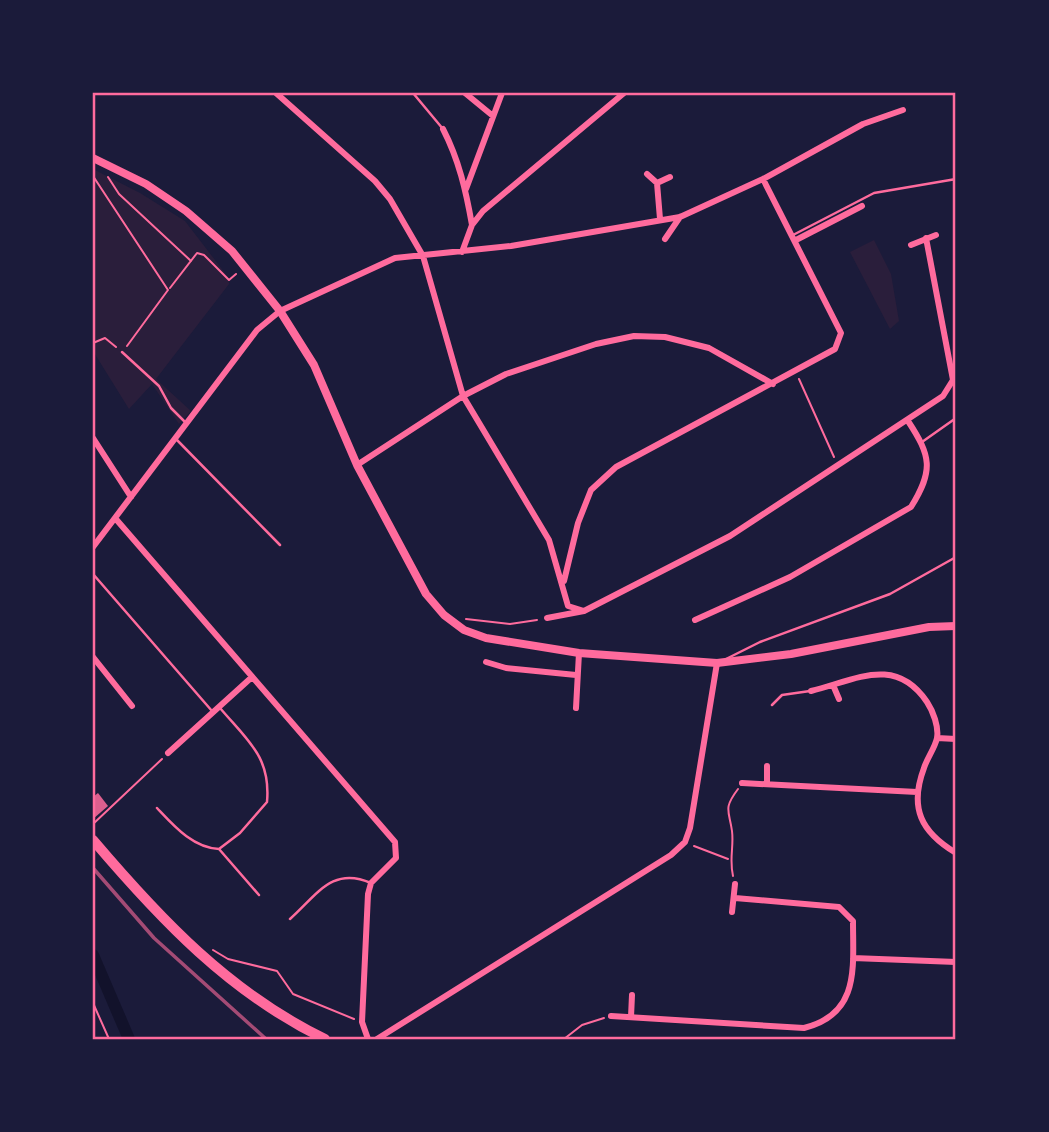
<svg xmlns="http://www.w3.org/2000/svg" width="1049" height="1132" viewBox="0 0 1049 1132" font-family="'Playfair Display',serif">
  <style>
    .green { fill: #2a1e3b }
    .lines { fill: none; stroke-linecap: round; stroke-linejoin: round }
    .canal { stroke: #12122b; stroke-width: 12 }
    .building { fill: #dd5f8e }
    .path { stroke: #ff6b9d; stroke-width: 2 }
    .service { stroke: #ff6b9d; stroke-width: 2.5 }
    .minor { stroke: #ff6b9d; stroke-width: 6 }
    .tertiary { stroke: #ff6b9d; stroke-width: 8 }
    .primary { stroke: #ff6b9d; stroke-width: 10 }
    .rail { stroke: #a44b75; stroke-width: 3.5 }
    .neatline { fill: none; stroke: #ff6b9d; stroke-width: 2.5 }
  </style>
  <rect width="100%" height="100%" fill="#1b1b3a"/>
  <!-- green -->
  <path class="green" d="M93,169L140,193L185,221L228,277L229,284L156,379L191,411L179,424L152,384L129,409L93,351Z
    M874,240L891,274L899,321L890,329L850,252Z"/>
  <g class="lines">
    <!-- canal -->
    <path class="canal" d="M93,955L129,1039"/>
  </g>
  <!-- building -->
  <path class="building" d="M98,793L108,806L93,819V797Z"/>
  <g class="lines">
    <!-- path -->
    <path class="path" d="M93,176L168,290L127,346
      M108,177L119,194L191,261
      M170,288L197,253L204,255L229,280L236,274
      M93,343L105,338L116,347
      M799,379L834,457
      M466,619L510,624L537,620
      M93,824L162,759
      M694,846L728,859
      M733,876C729,859 734,847 732,831C729,810 723,809 738,789
      M213,950L228,959L277,971L293,994L354,1019
      M93,1003L109,1039
      M564,1039L582,1025L604,1018"/>
    <!-- service -->
    <path class="service" d="M413,93L443,129
      M793,235L874,193L956,179
      M122,352L159,386L171,408L186,423
      M176,439L280,545
      M922,442L956,418
      M93,574L212,711
      M726,659L760,642L890,594L956,557
      M772,705L782,695L810,691
      M220,708C248,741 271,757 267,802L240,833L219,849L259,895
      M157,808C174,826 193,848 219,849
      M290,919C317,895 332,866 371,883"/>
    <!-- minor -->
    <path class="minor" d="M276,93L375,181L390,199L423,256L463,396L549,540L568,606L584,611
      M465,93L493,116
      M443,129C459,160 466,191 472,225
      M647,174L657,183
      M466,189L502,93
      M660,219L657,183L670,177
      M665,239L680,217
      M796,240L862,206
      M911,245L936,235
      M462,252L472,225L483,211L624,93
      M93,438L131,497
      M357,465L463,396L506,374L596,344L634,336L665,337L709,348L773,384
      M115,518L395,842L396,858L371,883L368,894L362,1022L368,1039
      M93,547L257,330L280,311L395,258L511,246L680,217L763,179L863,124L903,110
      M564,581L578,523L591,490L616,467L835,349L841,333L763,179
      M547,618L584,611L730,536L943,396L953,380L926,238
      M695,620L790,577L911,507C934,470 931,456 908,421
      M93,657L132,706
      M486,662L506,668L576,675
      M833,685L839,699
      M811,691C856,680 895,655 927,702C933,711 939,727 937,738C935,748 927,758 924,768C909,808 921,832 956,853
      M576,708L579,653
      M937,738L956,739
      M168,753L252,677
      M767,782V766
      M742,783L917,792
      M732,912L735,884
      M853,958L956,962
      M611,1016L804,1028C860,1014 853,968 853,921L839,907L735,898
      M631,1017L632,995
      M377,1039L671,855L685,842L690,828L717,663"/>
    <!-- tertiary -->
    <path class="tertiary" d="M93,158L146,184L186,211L232,251L280,311L314,365L357,465L426,594L444,615L464,630L486,638L579,653L717,663L791,654L929,627L956,626"/>
    <!-- primary -->
    <path class="primary" d="M93,840C161,920 230,993 325,1039"/>
    <!-- rail -->
    <path class="rail" d="M93,868L154,938L266,1039"/>
  </g>
  <!-- border -->
  <rect width="1049" height="1132" fill="none" stroke="#1b1b3a" stroke-width="189"/>
  <rect x="94" y="94" width="860" height="944" class="neatline"/>
</svg>
